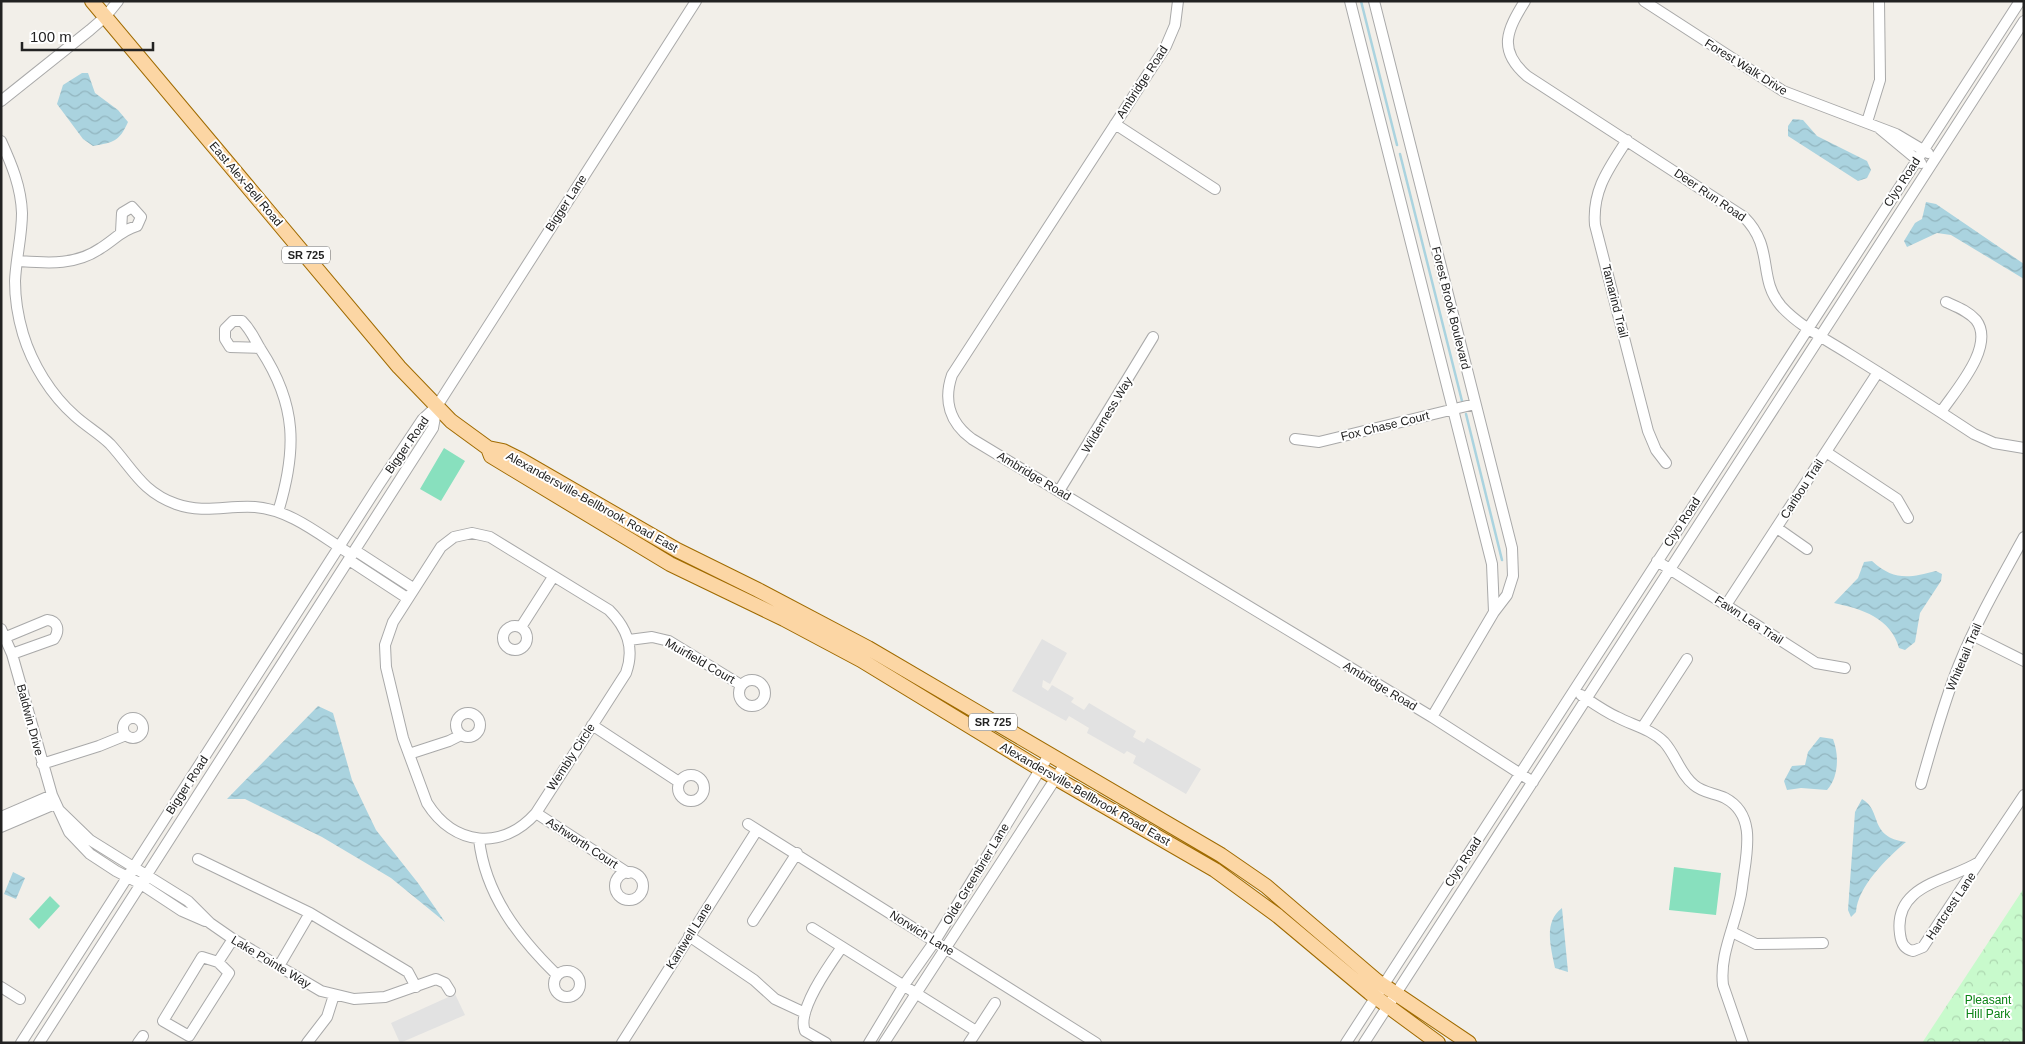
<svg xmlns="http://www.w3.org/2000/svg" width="2025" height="1044" viewBox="0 0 2025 1044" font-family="Helvetica,sans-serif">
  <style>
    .park { fill: url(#park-crowns) }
    .pitch { fill: #88e0be }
    .parking { fill: #e2e2e2 }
    .water { fill: url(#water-waves) }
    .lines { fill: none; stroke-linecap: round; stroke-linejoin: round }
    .stream { stroke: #aad3df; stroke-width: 2.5 }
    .minor-casing { stroke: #a9a9a9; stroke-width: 12 }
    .major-casing { stroke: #a06b00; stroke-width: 16 }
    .minor { stroke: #fff; stroke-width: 10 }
    .major { stroke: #fcd6a4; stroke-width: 14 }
    .labels { text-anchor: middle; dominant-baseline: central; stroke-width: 4; stroke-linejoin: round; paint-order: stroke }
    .shield { fill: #fff; stroke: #646464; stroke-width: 1 }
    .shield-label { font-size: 11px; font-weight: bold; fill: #222 }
    .street-label { font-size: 12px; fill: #222; stroke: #fff }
    .park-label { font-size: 12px; fill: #0c8416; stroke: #fff }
  </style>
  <defs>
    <pattern id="park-crowns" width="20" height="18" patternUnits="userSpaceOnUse" patternTransform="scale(1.25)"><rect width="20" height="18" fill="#c8facc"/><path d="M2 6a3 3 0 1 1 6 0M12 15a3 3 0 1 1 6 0" fill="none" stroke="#acd6af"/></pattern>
    <pattern id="water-waves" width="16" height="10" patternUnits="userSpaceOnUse" patternTransform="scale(1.25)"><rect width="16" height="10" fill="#aad3df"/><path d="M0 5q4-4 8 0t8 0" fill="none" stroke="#92b5bf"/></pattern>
  </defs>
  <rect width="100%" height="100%" fill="#f2efe9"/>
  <!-- park -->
  <path class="park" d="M2024,888V1043H1922Z"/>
  <!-- pitch -->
  <path class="pitch" d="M444,448L465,461L441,501L420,489Z
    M1674,867L1721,873L1716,915L1669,910Z
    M50,896L60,906L39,929L29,919Z"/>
  <!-- parking -->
  <path class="parking" d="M1042,639L1067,653L1050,684L1043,680L1042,687L1048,691L1052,685L1074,698L1071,702L1084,710L1089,703L1136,731L1133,737L1144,743L1147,738L1201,769L1186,794L1133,763L1136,756L1127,751L1124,754L1087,733L1089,728L1069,716L1066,721L1012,691Z
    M455,994L465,1015L400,1043L391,1023Z"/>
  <!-- water -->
  <path class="water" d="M82,73H88L95,93L118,110L128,122C119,142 114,142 93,146L83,139L57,104L63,85Z
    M1793,119L1803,120L1817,136L1867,161L1871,170L1867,178L1858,181L1788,136V126Z
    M1926,202L1936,204L2024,264V279L1951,235L1937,233L1907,247L1904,241L1915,223L1922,219Z
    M1872,561C1894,581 1909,578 1936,571L1942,574L1941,581L1920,613L1915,642L1905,650L1899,648C1891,618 1862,609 1834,603L1858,578L1864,562Z
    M318,706L333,713L352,780L376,830L418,883L445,922L391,878L322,837L245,799H227Z
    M1820,737L1833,739C1839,754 1839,777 1827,790L1801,788L1787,790L1784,781L1792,766L1805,765L1808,752Z
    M1862,799C1883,811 1868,837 1906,842C1886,859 1858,886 1856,912L1851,917L1848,910L1855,812Z
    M13,872L25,878L16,899L4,894Z
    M1562,908L1568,972L1555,968C1551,948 1543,922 1562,908Z"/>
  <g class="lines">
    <!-- stream -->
    <path class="stream" d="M1361,1L1397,145
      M1400,154L1462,401
      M1466,414L1502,560"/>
    <defs>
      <path id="minor" d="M1178,1L1175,25L1166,46L952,375C943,401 950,423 972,439L1432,717L1533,782
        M1350,1L1492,564L1494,612
        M1374,1L1512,548L1513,576L1507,595L1494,612L1432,717
        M1525,1C1507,30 1497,50 1527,76L1744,217C1775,248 1757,278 1781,306C1799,326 1827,340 1849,354C1891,380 1933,407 1974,434L1994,443L2024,448
        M1644,1L1783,91L1896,134L1928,153
        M1,101L90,30L105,17L118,1
        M1867,122L1880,80L1879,1
        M1115,124L1215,189
        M1880,129L1921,163
        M1627,140C1609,168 1592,190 1595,225L1648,431L1656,450L1666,463
        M1,141C12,165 21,187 22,213C22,236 16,258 15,281C15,299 18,317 23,334C32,364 51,395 75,416C86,426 100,434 110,444C133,469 142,492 176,504C204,514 228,505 255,507C292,510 322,537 352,555
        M18,261C47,263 75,266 101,248C114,240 122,230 137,226L141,217L132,207L122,213L121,232
        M260,348L230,347L225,339V329L233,321H242C252,331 254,339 261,350C297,405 297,450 278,512
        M1941,412C1955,391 1996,346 1976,320C1968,311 1957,307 1946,302
        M1295,439L1319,442L1475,404
        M1826,452L1897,499L1908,518
        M1059,491L1153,337
        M1777,528L1807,549
        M472,533L490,537L609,610C627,628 635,648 626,673L536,813C502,851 454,846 427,803L403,738L386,667L385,645L393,622L441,547L454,537Z
        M356,551L413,588
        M349,560L407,598
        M1657,561L1816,663L1845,668
        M1726,605L1878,372
        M503 638a12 12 0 1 1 24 0a12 12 0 1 1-24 0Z
        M521,627L553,577
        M1,629L12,654L52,795L69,832L90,854L116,871L141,884L182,911L205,921
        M1972,635L2024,661
        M6,637L47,620C58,621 60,630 54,639L12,654
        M629,640L652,637L669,641L741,685
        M739 693a13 13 0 1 1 26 0a13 13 0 1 1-26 0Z
        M1581,695C1593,703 1604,711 1617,717C1632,725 1651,729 1664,742C1676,755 1680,774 1694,785C1703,793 1715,793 1725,798C1759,816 1745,858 1742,888C1738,921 1719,952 1723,985L1743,1043
        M456 725a12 12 0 1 1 24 0a12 12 0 1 1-24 0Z
        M123 728a10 10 0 1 1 20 0a10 10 0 1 1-20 0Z
        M592,725L679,782
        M1642,728L1687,659
        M409,754L449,741L461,735
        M42,764L99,746L126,735
        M678 788a13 13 0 1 1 26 0a13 13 0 1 1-26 0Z
        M1921,784C1932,745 1943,705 1958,667C1976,622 2001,579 2024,537
        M59,810L90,840L188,901L210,923L233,939L321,991L354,999L385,997L436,979L445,983L450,991
        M536,813L628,873
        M1,817L52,795
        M748,824L1096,1043
        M1,827L55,804
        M479,839C485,894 518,937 557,975
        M198,859L310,913L408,972L416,987
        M1979,862L1923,947L1913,951C1904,949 1901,943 1900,934C1893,884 1949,881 1979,862Z
        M1979,862L2024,795
        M615 886a14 14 0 1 1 28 0a14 14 0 1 1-28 0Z
        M753,921L797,853
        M812,928L976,1031
        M1732,932L1756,944L1823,943
        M689,936L754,980L775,999L805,1013
        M218,962L202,957L163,1021L189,1036L229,973L218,962L233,939
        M279,966L310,913
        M554 984a13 13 0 1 1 26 0a13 13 0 1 1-26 0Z
        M1,987L20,999
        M21,1043L378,486L422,420L437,406L696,1
        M39,1043L433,428L437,406
        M138,1043L143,1036
        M307,1043L327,1017L334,995
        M622,1043L757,830
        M826,1043L805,1031C796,1011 830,964 842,947
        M869,1043L904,985L935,941L1049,755
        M884,1043L1065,764
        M969,1043L995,1003
        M1346,1043L2020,1
        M1364,1043L2024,21"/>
      <path id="major" d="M92,1L399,367L451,421L488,448L503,451L521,460L677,550L758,590L868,648L1221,855L1266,886L1377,981L1469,1043
        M488,448L491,456L670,564L784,619L861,660L1040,769L1215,870L1278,916L1370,993L1438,1043"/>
    </defs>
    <!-- minor casing -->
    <use href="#minor" class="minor-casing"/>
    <!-- major casing -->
    <use href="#major" class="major-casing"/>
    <!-- minor -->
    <use href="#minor" class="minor"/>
    <!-- major -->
    <use href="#major" class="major"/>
  </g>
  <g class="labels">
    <!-- shield labels -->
    <g class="shield">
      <rect x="282" y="246.5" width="48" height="17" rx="4"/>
      <rect x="969" y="713.5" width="48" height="17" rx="4"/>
    </g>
    <g class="shield-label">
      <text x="306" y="255">SR 725</text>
      <text x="993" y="722">SR 725</text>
    </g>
    <!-- street labels -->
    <g class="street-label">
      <text transform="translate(1746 67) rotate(32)">Forest Walk Drive</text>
      <text transform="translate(1142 82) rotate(-57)">Ambridge Road</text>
      <text transform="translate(1902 182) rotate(-57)">Clyo Road</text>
      <text transform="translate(246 184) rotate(50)">East Alex-Bell Road</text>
      <text transform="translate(1710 195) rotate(34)">Deer Run Road</text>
      <text transform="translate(566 203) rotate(-57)">Bigger Lane</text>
      <text transform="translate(1615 301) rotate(76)">Tamarind Trail</text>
      <text transform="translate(1451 308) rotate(76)">Forest Brook Boulevard</text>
      <text transform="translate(1107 415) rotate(-59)">Wilderness Way</text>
      <text transform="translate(1385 426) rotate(-14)">Fox Chase Court</text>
      <text transform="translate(407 445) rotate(-55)">Bigger Road</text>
      <text transform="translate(1034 476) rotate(31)">Ambridge Road</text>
      <text transform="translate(1802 489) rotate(-57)">Caribou Trail</text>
      <text transform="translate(592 502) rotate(29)">Alexandersville-Bellbrook Road East</text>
      <text transform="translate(1682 522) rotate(-57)">Clyo Road</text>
      <text transform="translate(1749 620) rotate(33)">Fawn Lea Trail</text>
      <text transform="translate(1964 657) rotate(-67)">Whitetail Trail</text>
      <text transform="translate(700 661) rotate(30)">Muirfield Court</text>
      <text transform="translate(1380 686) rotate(31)">Ambridge Road</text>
      <text transform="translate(30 720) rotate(75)">Baldwin Drive</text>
      <text transform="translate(571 757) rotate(-57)">Wembly Circle</text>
      <text transform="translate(187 785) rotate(-57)">Bigger Road</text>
      <text transform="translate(1085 794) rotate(30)">Alexandersville-Bellbrook Road East</text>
      <text transform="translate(582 843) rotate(33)">Ashworth Court</text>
      <text transform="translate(1463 862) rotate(-57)">Clyo Road</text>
      <text transform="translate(976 874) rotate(-59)">Olde Greenbrier Lane</text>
      <text transform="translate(1951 906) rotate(-56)">Hartcrest Lane</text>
      <text transform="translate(922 933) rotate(32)">Norwich Lane</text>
      <text transform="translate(689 936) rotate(-58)">Kantwell Lane</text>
      <text transform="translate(271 962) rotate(31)">Lake Pointe Way</text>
    </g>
    <!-- park labels -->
    <g class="park-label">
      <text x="1988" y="1000">Pleasant<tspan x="1988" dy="14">Hill Park</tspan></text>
    </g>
  </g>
  <!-- border -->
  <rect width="2025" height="1044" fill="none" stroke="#222222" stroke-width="5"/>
  <!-- scale -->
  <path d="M22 42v8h131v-8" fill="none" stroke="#222222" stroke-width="2.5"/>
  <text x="30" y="42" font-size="15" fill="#222222" stroke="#ffffff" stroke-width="4" paint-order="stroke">100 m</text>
</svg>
